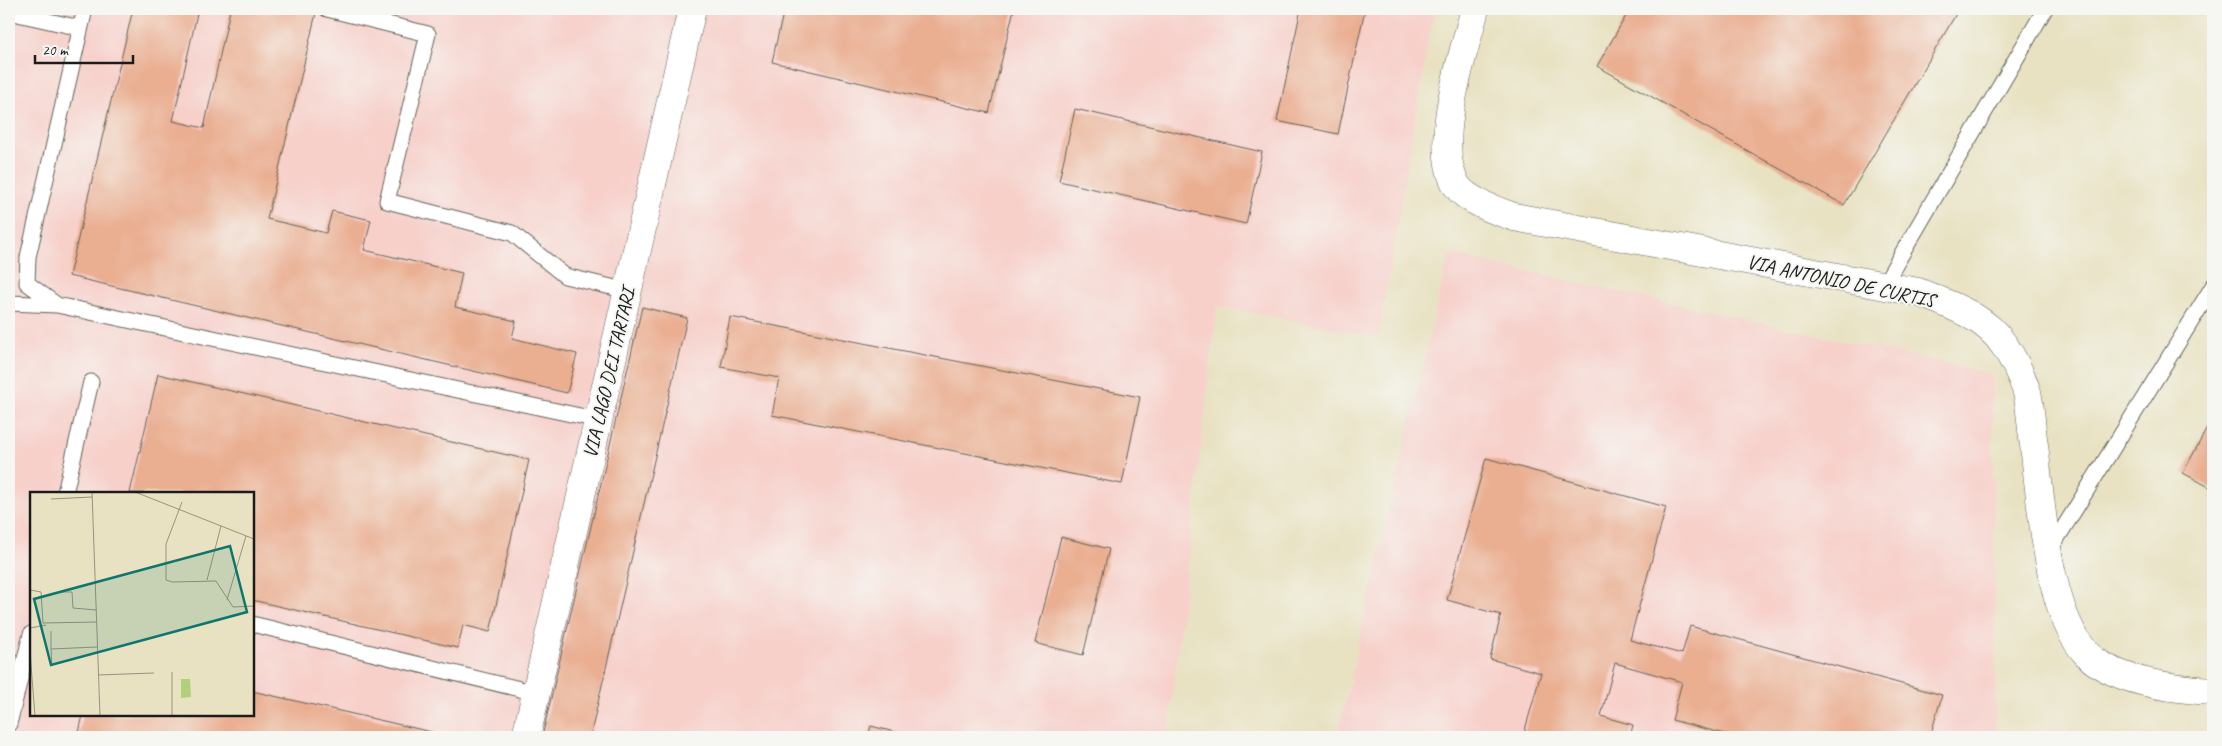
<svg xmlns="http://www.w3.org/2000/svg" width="2222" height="746" viewBox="0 0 2222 746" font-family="Caveat,sans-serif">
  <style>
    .built { fill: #f7d0ca; fill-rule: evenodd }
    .building { fill: #eaae91 }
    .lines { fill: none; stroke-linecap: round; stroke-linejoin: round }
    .lane-casing { stroke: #636156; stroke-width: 17 }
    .street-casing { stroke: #636156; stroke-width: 29 }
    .lane { stroke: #fff; stroke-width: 15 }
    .street { stroke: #fff; stroke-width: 28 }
    .labels { text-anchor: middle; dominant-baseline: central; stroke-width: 4; stroke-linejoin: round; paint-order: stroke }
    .street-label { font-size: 20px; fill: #1c1c1c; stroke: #f6f6f2 }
    .inset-road { fill: none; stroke: #969380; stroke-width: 1 }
    .view { fill: #0f766e; fill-opacity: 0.15; stroke: #0f766e; stroke-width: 2.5 }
    .inset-edge { fill: none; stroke: #1c1c1c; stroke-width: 2.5 }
  </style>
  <rect width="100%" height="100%" fill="#f6f6f2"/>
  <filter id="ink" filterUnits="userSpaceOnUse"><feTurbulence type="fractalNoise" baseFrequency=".02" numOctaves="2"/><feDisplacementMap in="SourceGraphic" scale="10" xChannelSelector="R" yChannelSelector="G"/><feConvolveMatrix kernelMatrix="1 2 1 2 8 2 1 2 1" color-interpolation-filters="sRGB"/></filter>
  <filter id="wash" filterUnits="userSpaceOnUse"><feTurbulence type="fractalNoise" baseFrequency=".0096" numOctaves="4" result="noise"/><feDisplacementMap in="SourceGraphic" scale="20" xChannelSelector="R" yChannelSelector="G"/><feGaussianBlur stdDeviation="1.12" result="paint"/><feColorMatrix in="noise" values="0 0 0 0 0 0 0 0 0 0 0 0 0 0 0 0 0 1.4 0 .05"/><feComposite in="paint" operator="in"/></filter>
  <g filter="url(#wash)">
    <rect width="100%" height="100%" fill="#e8e2c2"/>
    <!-- built -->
    <path class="built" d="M9,9H1434L1378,337L1217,306L1168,737H9ZM31,493H252V715H31Z
      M1449,254L1992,374L1996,737H1337Z"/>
    <g id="blocks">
      <!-- building -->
      <path class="building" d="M133,9H198L173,121L204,128L230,10L226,9H317L267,219L326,233L332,211L371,220L364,250L462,273L455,307L516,321L512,338L577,354L567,393L69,276Z
        M784,9H1014L989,113L772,62Z
        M1301,9H1365L1338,134L1277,121Z
        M1630,9H1959L1844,205L1597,66Z
        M1075,109L1262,152L1246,224L1059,181Z
        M642,307L687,318L590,737H542Z
        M730,317L1140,397L1122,484L772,415L779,378L721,367Z
        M158,374L529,460L490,632L463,625L458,648L252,600V493H130Z
        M2213,417V489L2183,473Z
        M1486,458L1666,507L1630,640L1682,654L1690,626L1942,695L1930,737H1736L1672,720L1682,682L1615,663L1601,716L1633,725L1630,737H1523L1541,673L1490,659L1501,615L1447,600Z
        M1061,537L1109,549L1083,655L1035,643Z
        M252,691L436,733L435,737H78L83,715H252Z
        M871,726L914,737H868Z"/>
    </g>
  </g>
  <g filter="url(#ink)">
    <use href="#blocks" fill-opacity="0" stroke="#636156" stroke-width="1"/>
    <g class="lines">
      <defs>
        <path id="lane" d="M85,9L28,257L27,283L57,305L599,420
          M327,9L428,34L387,201L512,233L565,276L628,291
          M9,12L80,28
          M1883,286L2045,9
          M9,303L57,305
          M65,493L91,382
          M2048,553L2213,286
          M252,624L536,693
          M9,724L31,634"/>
        <path id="street" d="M1475,9C1464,53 1431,145 1457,186C1467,201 1497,211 1514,217L1918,292C1948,304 1985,316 2004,345C2013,358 2022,377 2027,392C2031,409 2031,428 2034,445C2041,500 2047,615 2088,655C2116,682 2176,689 2213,691
          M526,737L692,9"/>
      </defs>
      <!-- lane casing -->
      <use href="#lane" class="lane-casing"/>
      <!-- street casing -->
      <use href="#street" class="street-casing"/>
      <!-- lane -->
      <use href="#lane" class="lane"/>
      <!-- street -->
      <use href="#street" class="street"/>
    </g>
  </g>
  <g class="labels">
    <!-- street labels -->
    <g class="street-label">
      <text transform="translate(1841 281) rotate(12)">VIA ANTONIO DE CURTIS</text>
      <text transform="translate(609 373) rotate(-77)">VIA LAGO DEI TARTARI</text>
    </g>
  </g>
  <!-- overview -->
  <g transform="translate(30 492)">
    <rect width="224" height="224" fill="#e8e2c2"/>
    <path d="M151,187H160L161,205L151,206Z" fill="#aed17a"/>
    <path class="inset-road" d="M62,0L70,224M105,0L224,47M21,7L62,5M152,10L136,52V88L142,90L186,89L203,115L224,114M177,88L191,34M0,98L11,100L13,131L66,130M32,100H42L43,116L66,118M197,108L216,44M0,136L16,133M21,139V157L67,155M21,157L22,174M0,160L5,224M142,180V224M68,183L124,181"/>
    <path class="view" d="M200,54L217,120L21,173L4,107Z"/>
    <rect width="224" height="224" class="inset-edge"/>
  </g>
  <!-- margin -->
  <rect width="2222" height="746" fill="none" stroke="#f6f6f2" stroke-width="30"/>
  <!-- scale -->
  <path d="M35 55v8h98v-8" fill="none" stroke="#1c1c1c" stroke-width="2.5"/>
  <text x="42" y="55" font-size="15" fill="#1c1c1c" stroke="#f6f6f2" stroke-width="4" paint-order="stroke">20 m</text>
</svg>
